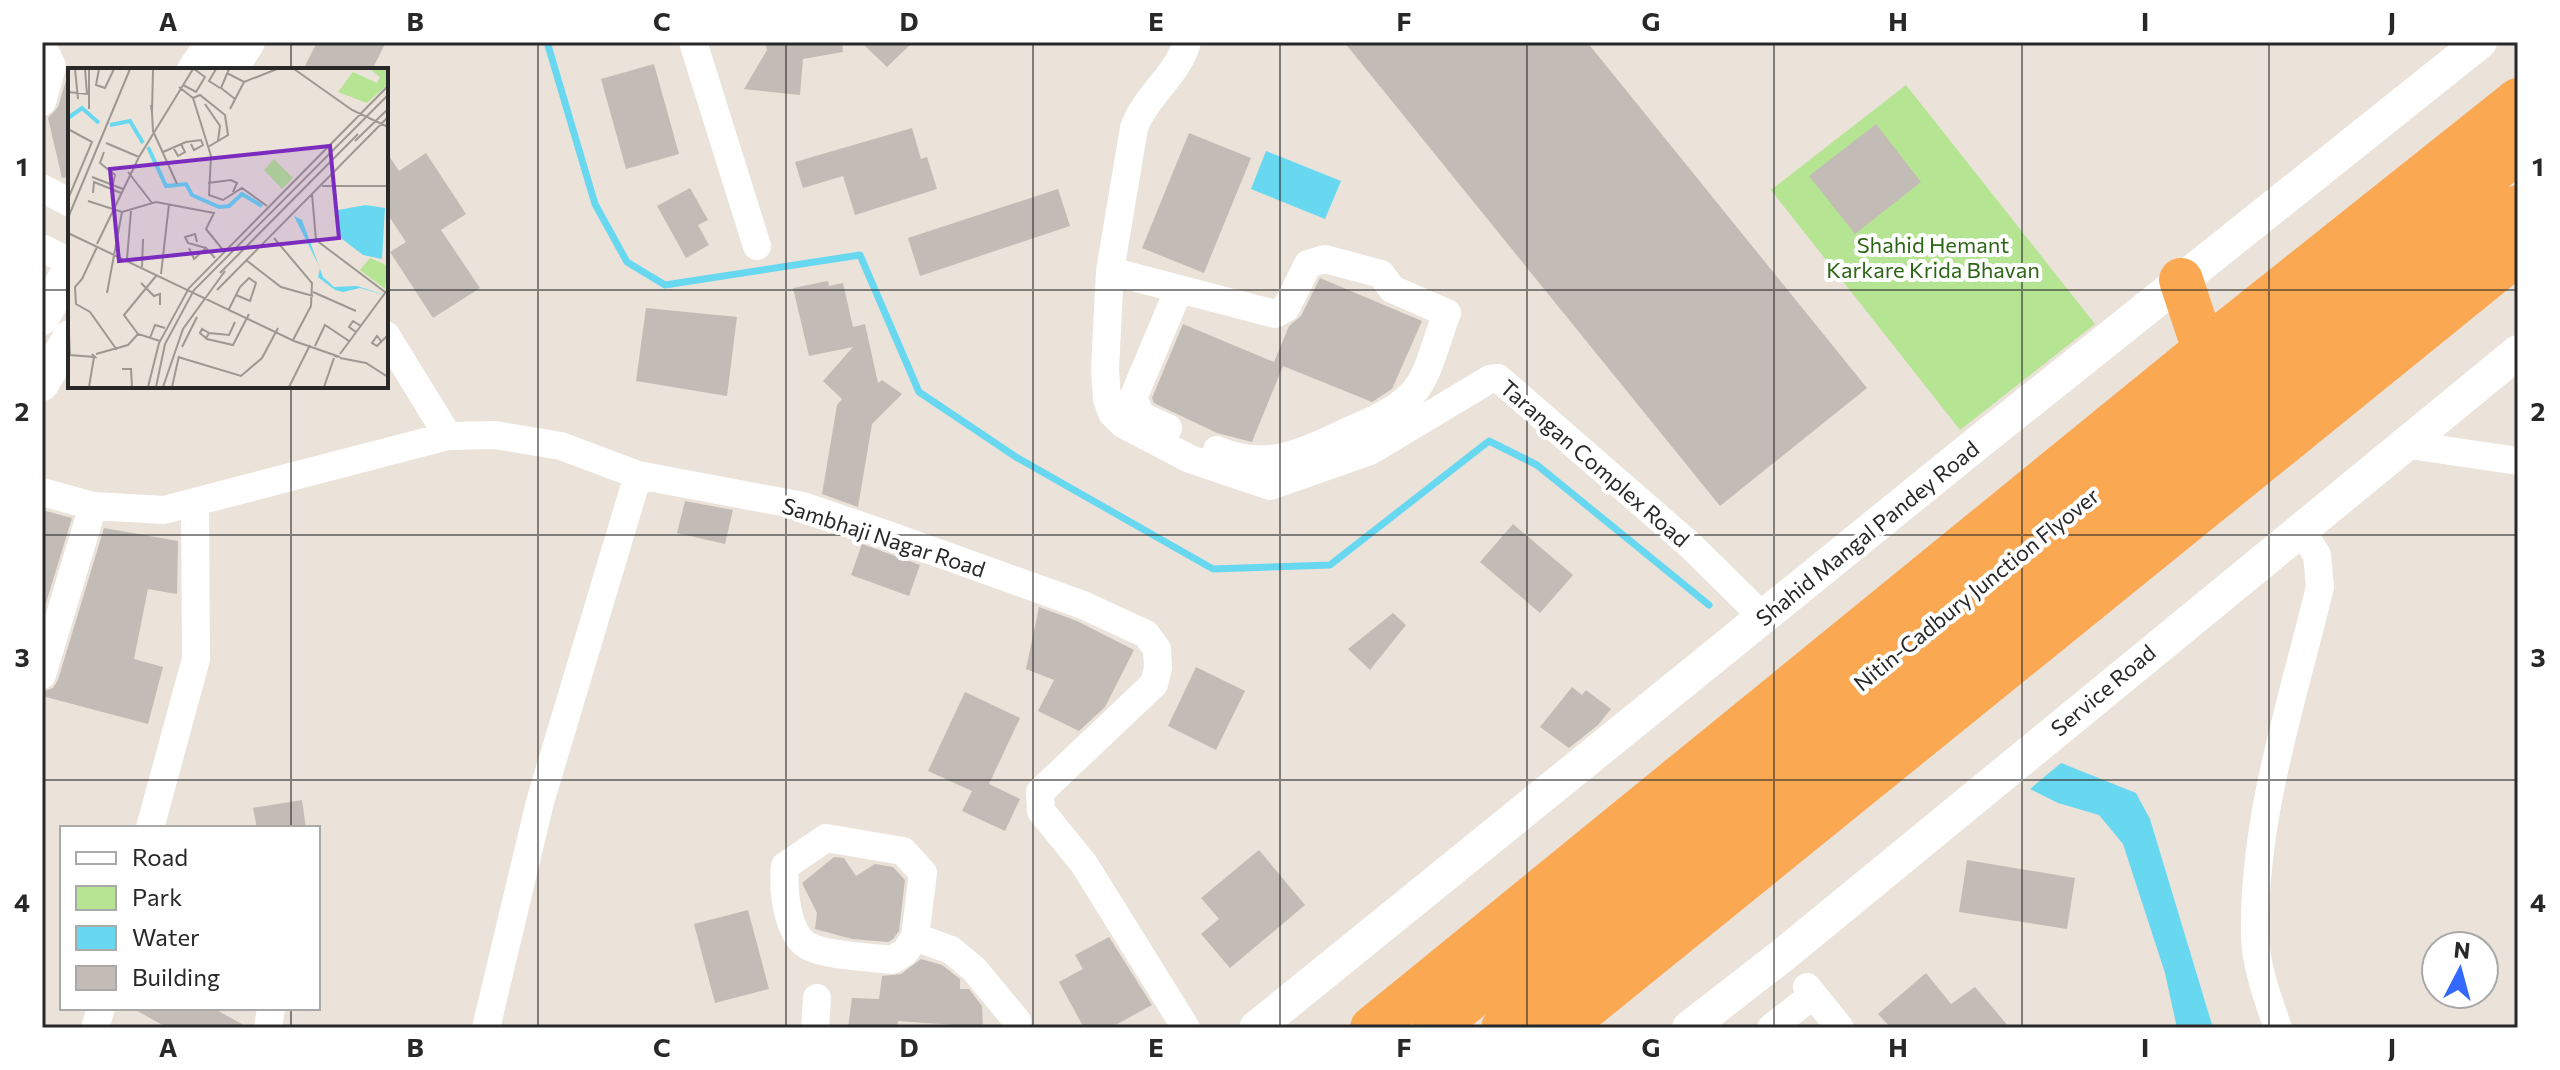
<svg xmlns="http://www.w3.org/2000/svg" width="2560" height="1070" viewBox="0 0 2560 1070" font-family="Commissioner,sans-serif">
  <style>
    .green { fill: #b5e493 }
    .water { fill: #68d8f1 }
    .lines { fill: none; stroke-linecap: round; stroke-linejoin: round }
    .stream { stroke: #68d8f1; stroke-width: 7 }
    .building { fill: #c3bcb6 }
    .minor { stroke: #fff; stroke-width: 28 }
    .tertiary { stroke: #fff; stroke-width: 34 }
    .trunk { stroke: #faa852; stroke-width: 44 }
    .grid { fill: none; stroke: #282828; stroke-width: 2; stroke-opacity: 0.55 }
    .labels { text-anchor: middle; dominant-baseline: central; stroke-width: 8; stroke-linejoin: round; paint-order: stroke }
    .park-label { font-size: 22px; fill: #2e6617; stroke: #fff }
    .street-label { font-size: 22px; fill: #282828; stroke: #fff }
    .inset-river { fill: none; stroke: #68d8f1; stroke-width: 4 }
    .inset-road { fill: none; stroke: #9d9892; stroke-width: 2 }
    .view { fill: #7b2cbf; fill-opacity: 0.15; stroke: #7b2cbf; stroke-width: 4 }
    .inset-edge { fill: none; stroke: #282828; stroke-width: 4 }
    .neatline { fill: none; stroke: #282828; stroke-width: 3 }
    .grid-label { font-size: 26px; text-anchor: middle; font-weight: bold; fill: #282828 }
  </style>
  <rect width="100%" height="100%" fill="#ebe2d9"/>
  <!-- green -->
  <path class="green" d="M1906,85L2095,324L1960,430L1771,190Z"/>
  <!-- water -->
  <path class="water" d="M1266,151L1341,181L1325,219L1251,189Z
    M2061,763L2136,793L2150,819L2213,1028H2177L2165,973L2123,844L2099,815L2058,803L2030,789Z"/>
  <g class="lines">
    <!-- stream -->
    <path class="stream" d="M547,42L595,204L627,262L665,285L860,255L919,392L1016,457L1213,569L1330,565L1489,441L1537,465L1709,605"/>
  </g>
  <!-- building -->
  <path class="building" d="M317,42H386L372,70H303Z
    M765,42H842L843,52L803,59L800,95L744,89L767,50Z
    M861,42H913L887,67Z
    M1344,42H1587L1867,388L1720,506Z
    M654,64L679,154L626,169L601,79Z
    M70,67V177L62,178L48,118L58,107Z
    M1876,124L1921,182L1855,234L1809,176Z
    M912,128L921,159L927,157L937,189L855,215L843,176L803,188L795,162Z
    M1189,133L1251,158L1204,273L1142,248Z
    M386,151L399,171L426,153L466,214L441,230L480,288L433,318L390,252L406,242L386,212Z
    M690,188L708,220L698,225L709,245L686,258L657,206Z
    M1058,189L1070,226L920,276L908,238Z
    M1320,278L1422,321L1392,389L1372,402L1283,366L1252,442L1217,433L1154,403L1152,398L1183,324L1274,362L1289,326L1301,316Z
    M828,281L829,286L843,283L853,327L865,324L878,383L882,380L902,394L872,424L858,507L822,494L837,405L842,399L823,381L853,347L809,356L793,288Z
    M646,308L737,317L727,396L636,381Z
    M685,501L733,510L725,544L677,533Z
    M42,510L72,518L42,616Z
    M1513,524L1573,575L1540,613L1480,562Z
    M104,528L178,541L177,594L148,589L134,659L163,667L148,724L42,696V692L53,688L58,680Z
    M862,544L920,565L909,596L851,575Z
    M1039,607L1077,621L1134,650L1105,707L1079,731L1038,711L1054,680L1026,669Z
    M1393,613L1406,625L1370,670L1348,649Z
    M1196,667L1245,691L1216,750L1168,726Z
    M1572,687L1582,695L1586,690L1611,709L1598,725L1569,748L1540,727Z
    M965,692L1020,718L989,784L1020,799L1005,831L962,811L972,791L928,771Z
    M302,800L306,828H257L253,808Z
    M1259,850L1305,905L1230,968L1201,934L1219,919L1201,898Z
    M834,857L844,858L856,876L875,864L893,867L905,880L899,931L893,939L888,942L852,939L815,929L817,913L802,883Z
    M1967,860L2075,878L2067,929L1959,912Z
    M748,910L769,989L715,1003L694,924Z
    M1109,937L1152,1005L1110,1028H1084L1059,982L1083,969L1075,955Z
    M921,959L942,965L960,979V989H969L982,1006L983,1027L898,1021L897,1028H848L852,998L879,999L882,976L901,974Z
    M1926,973L1951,1004L1975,987L2010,1028H1891L1878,1014Z
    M132,1008H213L249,1028H168Z"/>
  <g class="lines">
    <!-- minor -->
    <path class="minor" d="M693,42L757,246
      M1187,42C1178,75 1145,96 1134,128L1110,271L1105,369L1107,399L1112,413L1123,424L1190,459L1270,486L1370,451L1490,379L1498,378L1691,546L1763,617
      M42,45L52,66L42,102
      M42,188L70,203
      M42,248L70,262
      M1110,271L1275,314L1286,308L1308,264L1325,259L1381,274L1392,289L1447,313C1424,373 1430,395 1367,423L1380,445
      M386,335L448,436
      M1168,428L1141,416L1133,398L1179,289
      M2403,444L2518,461
      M1217,450C1275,475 1314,445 1367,423
      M42,492L93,506L164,510L448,436L495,435L561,446L638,475L803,506L888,535L1083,605L1146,634L1157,649L1158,668L1154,684L1040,792L1041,811L1084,864L1186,1028
      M42,675L93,506
      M150,828L196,659L195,502
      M915,937L923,873L903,851L826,838L785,866C783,888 786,936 810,947C829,956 871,957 892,960L905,952L915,937L951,950L974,969L1017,1021
      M1807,987L1840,1028
      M95,1028L101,1008
      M268,1028L271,1008
      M486,1028L540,802L638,475
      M815,1028L817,998
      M1771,1028L1813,995
      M2278,1028C2268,1000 2255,964 2255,934C2253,817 2293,699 2320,587L2317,555L2300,528"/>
    <!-- tertiary -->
    <path class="tertiary" d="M194,70L213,42
      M230,70L248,42
      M42,318L70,269
      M42,384L70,337
      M1256,1028L1964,454L2480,42
      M1689,1028L1783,955L2518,352"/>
    <!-- trunk -->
    <path class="trunk" d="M2181,280L2204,350
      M1372,1028L2204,350L2518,100
      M1434,1028L2518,151
      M1503,1028L2518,207
      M1561,1028L2518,253"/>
  </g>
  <!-- grid -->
  <path class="grid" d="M291,42V70M538,42V1028M786,42V1028M1033,42V1028M1280,42V1028M1527,42V1028M1774,42V1028M2022,42V1028M2269,42V1028M42,290H70M386,290H2518M291,386V828M42,535H2518M42,780H2518M291,1008V1028"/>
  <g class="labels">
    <!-- park labels -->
    <g class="park-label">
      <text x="1933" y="244">Shahid Hemant<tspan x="1933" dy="25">Karkare Krida Bhavan</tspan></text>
    </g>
    <!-- street labels -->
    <g class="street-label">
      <text transform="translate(1595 463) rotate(41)">Tarangan Complex Road</text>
      <text transform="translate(1867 533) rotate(-39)">Shahid Mangal Pandey Road</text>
      <text transform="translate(884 537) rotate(18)">Sambhaji Nagar Road</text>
      <text transform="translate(1976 589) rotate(-39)">Nitin-Cadbury Junction Flyover</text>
      <text transform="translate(2103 690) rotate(-40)">Service Road</text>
    </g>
  </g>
  <!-- overview -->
  <g transform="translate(68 68)">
    <rect width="320" height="320" fill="#ebe2d9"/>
    <path d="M302,1H320V16L299,35L270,24L285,4L309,15L312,9ZM206,91L225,110L214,121L196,102ZM302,190L320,198L317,221L292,202Z" fill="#b5e493"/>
    <path d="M298,137L317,140L314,191L295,187L269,167L270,142ZM226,148L234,152L255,209L266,219L289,218L320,228L292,220L275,224L267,222L250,209L252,200Z" fill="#68d8f1"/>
    <path class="inset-river" d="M0,50L14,40L31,55M42,57L62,53L75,75M80,79L98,118L118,116L124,127L151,139L161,138L174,126L194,138"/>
    <path class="inset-road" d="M7,1L10,31M21,1V41M31,1L28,17L37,20L46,1M148,1L141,13L152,20M161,1L153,20L167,31M226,1L284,42L320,59M159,5L176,14L209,1M115,17L128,24L137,9L126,1M111,19L125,30L143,88L141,127L155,132L174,120L199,138M0,24L19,26L17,1M125,30L132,27L157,47L160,67L140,79M137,36L152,58L150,73M83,37L84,45L85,1M162,41L176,14M84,45L85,63L109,116M0,61L24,74L0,131M287,73L320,41M38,75L71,89M105,79L110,88L117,84L113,76M36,84L32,95L47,107L45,116M95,84L118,74L133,72L135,77L126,82L123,76M60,104L84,135M24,109L55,121M140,115L163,112L169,115L165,124M254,118H320M25,125L26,114L53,125M244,126L248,172L317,224M20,133L54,144L88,134L146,145L138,161L155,182M0,150L62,1M0,165L226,273L272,289L266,288M206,170L244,215L243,238L225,272M129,174L127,166L117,169L120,175L138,180M29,176L71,89L125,1M121,180L126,191L138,180L147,190M59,191L63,143M178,192L213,219L245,228M74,199L75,171M152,205L290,66M93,206L101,136M88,208L56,247L70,266L92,273M14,211L7,219L8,236L22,244L49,282M14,211L29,179M73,215L86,228L92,226V237M149,222L320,49M245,224L288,243M39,225L54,144M161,241L172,219L181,210L188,215L182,233L168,227M0,246L2,287L27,289L24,286M288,264L281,259L285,253L293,258M141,265L161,267L167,254M82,270L87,257L97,260M138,270L141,265L134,261L132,265L139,271L165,277L181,246M313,273L309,268L304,275L309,278L320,267M247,278L257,257L281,273M114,279L129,249M28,286L60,277L70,266M272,286L320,221M110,289L173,308L194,290L210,260M272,290L298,295L320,309M54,301H63L64,319M21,319L26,289M80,319L91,275L121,220L320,18M88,319L97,276L126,222L320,27M95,319L115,261L157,203M104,319L111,288M221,319L242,277M256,319L266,290"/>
    <path class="view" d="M262,78L271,170L51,193L42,101Z"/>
    <rect width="320" height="320" class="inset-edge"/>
  </g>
  <!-- border -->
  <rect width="2560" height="1070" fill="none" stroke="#ffffff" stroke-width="88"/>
  <!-- legend -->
  <rect x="60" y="826" width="260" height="184" fill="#ffffff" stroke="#a9a9a9" stroke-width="2"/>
  <rect x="76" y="852" width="40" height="12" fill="#ffffff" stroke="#a9a9a9" stroke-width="2"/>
  <text x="132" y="866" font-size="24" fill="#282828">Road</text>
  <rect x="76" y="886" width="40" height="24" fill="#b5e493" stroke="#a9a9a9" stroke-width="2"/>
  <text x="132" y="906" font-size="24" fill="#282828">Park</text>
  <rect x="76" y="926" width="40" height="24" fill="#68d8f1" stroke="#a9a9a9" stroke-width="2"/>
  <text x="132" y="946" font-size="24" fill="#282828">Water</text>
  <rect x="76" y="966" width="40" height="24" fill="#c3bcb6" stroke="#a9a9a9" stroke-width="2"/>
  <text x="132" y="986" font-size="24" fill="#282828">Building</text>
  <!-- north arrow -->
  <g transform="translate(2460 970) rotate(6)"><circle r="38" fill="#ffffff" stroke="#a9a9a9" stroke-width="2"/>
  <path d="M0-6L14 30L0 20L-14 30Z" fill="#3369fe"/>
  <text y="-12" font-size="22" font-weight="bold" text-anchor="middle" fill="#282828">N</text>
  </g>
  <rect x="44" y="44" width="2472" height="982" class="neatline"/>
  <g class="grid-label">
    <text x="168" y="31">A</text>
    <text x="415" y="31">B</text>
    <text x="662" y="31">C</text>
    <text x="909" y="31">D</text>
    <text x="1156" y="31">E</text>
    <text x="1404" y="31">F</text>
    <text x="1651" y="31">G</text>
    <text x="1898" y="31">H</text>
    <text x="2145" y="31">I</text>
    <text x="2392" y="31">J</text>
    <text x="22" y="176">1</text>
    <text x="2538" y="176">1</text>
    <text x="22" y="421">2</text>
    <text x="2538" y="421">2</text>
    <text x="22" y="667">3</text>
    <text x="2538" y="667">3</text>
    <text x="22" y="912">4</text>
    <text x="2538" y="912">4</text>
    <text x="168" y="1057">A</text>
    <text x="415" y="1057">B</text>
    <text x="662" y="1057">C</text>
    <text x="909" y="1057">D</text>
    <text x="1156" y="1057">E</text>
    <text x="1404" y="1057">F</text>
    <text x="1651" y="1057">G</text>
    <text x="1898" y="1057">H</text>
    <text x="2145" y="1057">I</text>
    <text x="2392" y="1057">J</text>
  </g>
</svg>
